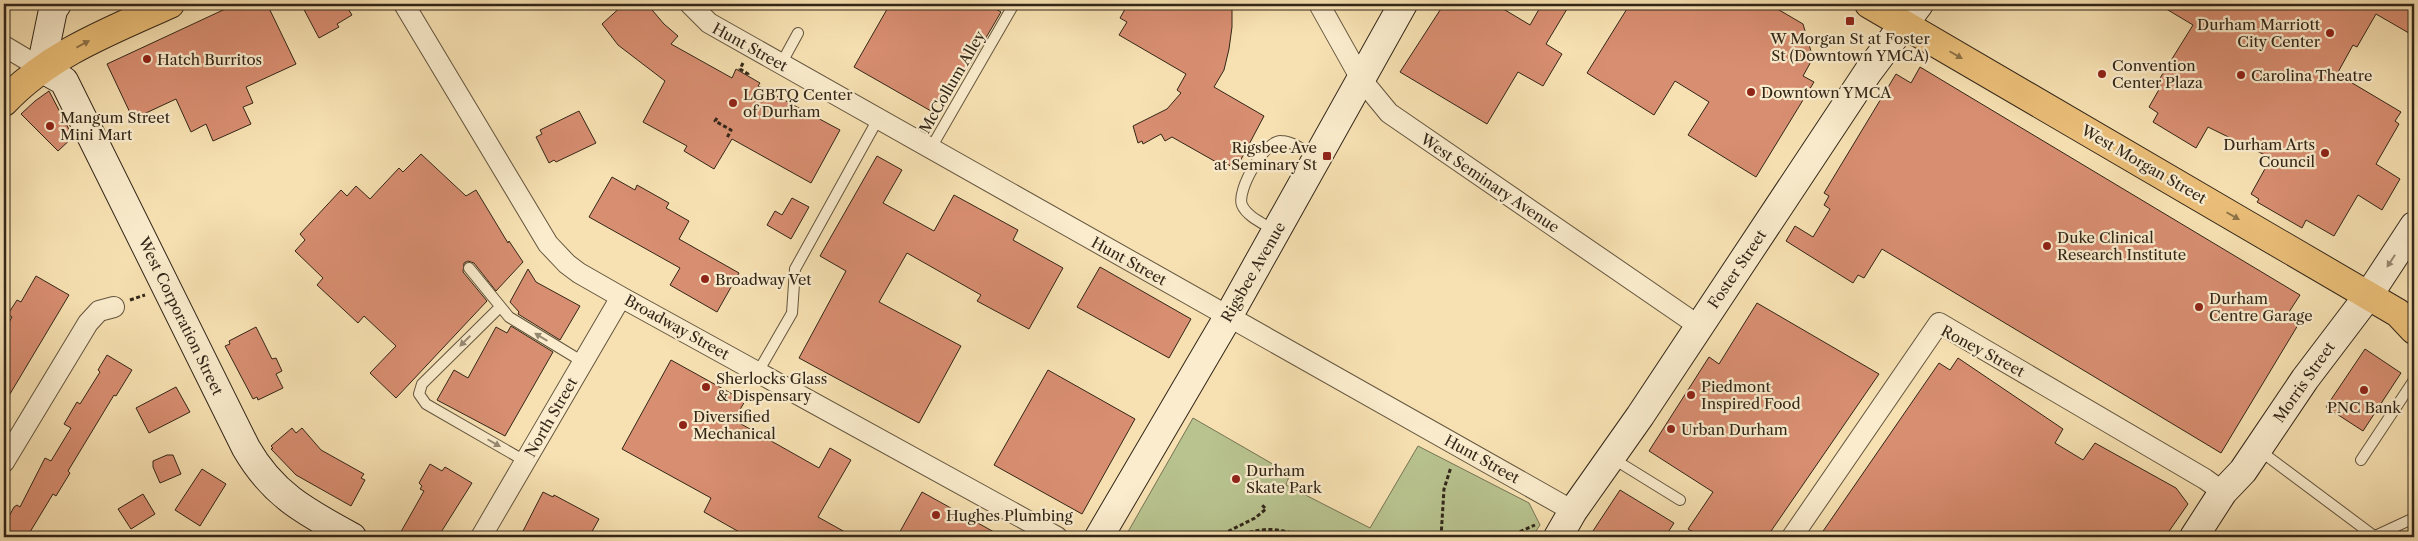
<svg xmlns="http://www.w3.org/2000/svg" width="2418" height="541" viewBox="0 0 2418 541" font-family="'Libre Caslon Text',serif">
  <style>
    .green { fill: #b8c38f; stroke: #757454 }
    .building { fill: #d88e71; stroke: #322618 }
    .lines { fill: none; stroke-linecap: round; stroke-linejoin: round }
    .lane-casing { stroke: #63553e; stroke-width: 12 }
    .street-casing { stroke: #63553e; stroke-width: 22 }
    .secondary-casing { stroke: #322618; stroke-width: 30 }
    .primary-casing { stroke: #322618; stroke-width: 30 }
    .path { stroke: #322618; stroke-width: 3; stroke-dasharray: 4 2.5; stroke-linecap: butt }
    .lane { stroke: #faeccd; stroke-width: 10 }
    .street { stroke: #faeccd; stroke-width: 20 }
    .secondary { stroke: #faeccd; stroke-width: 28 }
    .primary { stroke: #ecc079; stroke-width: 28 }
    .oneway { fill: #8f7348 }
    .oneway2 { fill: #968972 }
    .poi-dot { fill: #8f2418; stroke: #faeccd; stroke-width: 2 }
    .labels { text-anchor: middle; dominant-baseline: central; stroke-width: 4.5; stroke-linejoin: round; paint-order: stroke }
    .poi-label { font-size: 15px; fill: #322618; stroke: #faeccd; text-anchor: start }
    .street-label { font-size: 15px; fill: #322618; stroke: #faeccd }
  </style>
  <rect width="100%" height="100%" fill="#f7e1b2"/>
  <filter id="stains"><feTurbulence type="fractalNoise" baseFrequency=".004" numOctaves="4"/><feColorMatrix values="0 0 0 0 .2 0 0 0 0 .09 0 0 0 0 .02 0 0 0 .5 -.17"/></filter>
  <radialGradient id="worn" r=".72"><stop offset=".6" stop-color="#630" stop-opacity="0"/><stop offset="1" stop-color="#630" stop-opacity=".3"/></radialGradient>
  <!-- green -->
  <path class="green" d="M1193,418L1290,474L1286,485L1370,528L1418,446L1529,503L1540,525L1532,537H1125Z"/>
  <!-- building -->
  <path class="building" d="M236,4H267L296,64L246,87L253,103L243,107L251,124L213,141L206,124L191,132L176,99L133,119L107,64Z
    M301,4H345L352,15L337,24L339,27L319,38Z
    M624,4H647L664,24L678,36L671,44L732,78L736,69L760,83L758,86L840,130L811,183L732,139L714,169L684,151L687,146L643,122L665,81L618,45L602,24Z
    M890,4H987L1001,12L963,77L954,72L931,111L854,67Z
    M1128,4H1232V27L1229,49L1224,70L1214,87L1264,116L1236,169L1227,164L1225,167L1172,137L1165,141L1161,134L1143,144L1142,141L1138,143L1133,126L1167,109L1181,93L1177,90L1186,74L1119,35L1127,22L1120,18Z
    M1444,4H1495L1530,25L1542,4H1570L1546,44L1562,54L1543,86L1518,72L1487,124L1400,72Z
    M1630,4H1769L1803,24L1813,58L1803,76L1814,82L1756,177L1688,135L1709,102L1675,81L1654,115L1587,73Z
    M2158,4H2414V36L2376,14L2357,47L2353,45L2337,74L2401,112L2395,121L2399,124L2376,164L2400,179L2382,210L2358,195L2334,236L2306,220L2302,228L2257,202L2259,199L2251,194L2271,158L2208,127L2196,148L2153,122L2158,113L2149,107L2161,86L2157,83L2193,25Z
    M1920,67L2300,295L2289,312L2301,320L2221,453L1882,249L1864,278L1858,275L1853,283L1786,241L1795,226L1813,237L1830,209L1824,205L1829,196L1824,193L1896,74L1911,83Z
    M49,91L73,137L58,151L21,114L35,101Z
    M579,111L596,143L556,162L554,160L549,163L536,137L542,134L540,130Z
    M421,154L466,196L476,190L508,243L509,241L523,262L496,291L474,263L468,261L464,263L463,272L487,301L396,398L370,373L396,346L364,316L358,323L317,285L323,278L295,251L305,240L300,234L341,190L347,196L356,186L370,199L399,168L403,172Z
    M877,156L902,170L883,203L934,231L954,195L1018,230L1013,240L1063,268L1029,329L977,301L981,295L907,253L879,302L961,346L919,423L799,358L846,271L820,256Z
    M612,177L635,190L637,185L669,203L666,208L689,221L679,239L739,273L717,312L670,285L680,268L589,217Z
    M792,198L809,207L791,239L767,225L775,211L782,215Z
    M1100,267L1191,319L1169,358L1077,307Z
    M528,269L536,282L580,306L560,340L518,314L519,312L510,302Z
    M36,276L69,295L4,404V331L12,317L8,314L17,300L21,302Z
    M1757,303L1879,374L1767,537H1701L1688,529L1713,492L1649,451L1709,357L1719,364Z
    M511,326L553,352L505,436L437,400L454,370L468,378L496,327L507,333Z
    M256,327L272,359L276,358L282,371L276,374L283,388L258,400L257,397L253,399L225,346L230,344L229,341Z
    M2365,349L2401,373L2363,431L2326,407Z
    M107,355L132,370L116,396L114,395L68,471L70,473L56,496L53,494L27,537H4L6,522L14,507L17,505L20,507L45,458L51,461L71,428L64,424L77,402L80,404L100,372L98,370Z
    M1958,358L2063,429L2055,443L2083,460L2095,443L2176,488L2188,504L2165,537H1819L1939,363L1950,370Z
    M671,360L745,401L734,420L819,468L830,448L851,460L818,517L854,537H748L704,512L711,498L622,449Z
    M1048,370L1135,419L1082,514L994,465Z
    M176,387L190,412L149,433L136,408Z
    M292,428L296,433L302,428L321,450L364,474L361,478L365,480L351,506L296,475L271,449L273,448L271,446Z
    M167,455H173L181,474L160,483L153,467V461Z
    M430,464L442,471L445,467L472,483L438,537H398L424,491L420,489L422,486L419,483Z
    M202,469L226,484L200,526L175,510Z
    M1620,490L1674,523L1665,537H1589Z
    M543,492L553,497L554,495L599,519L589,537H520Z
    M922,492L1003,537H897Z
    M143,494L155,514L131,529L118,509Z"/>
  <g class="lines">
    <defs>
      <path id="lane" d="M781,64L798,33
        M931,148L1014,4
        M1275,231C1265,224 1247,217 1242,205C1236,191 1265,140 1281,141C1293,141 1306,152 1316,157
        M469,268L509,317L583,362
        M500,307L422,384L419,394L426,404L525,461
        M758,372L792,313L795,269L878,119
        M2259,450L2374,536
        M1612,458L1680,500
        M2361,460L2414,380
        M2373,537L2414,518"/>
      <path id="street" d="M404,4L548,244L567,264L579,273L621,297L1057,537
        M690,4L709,23L1573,511
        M1319,4L1361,79L1389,113L1699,326
        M4,46L41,68
        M4,462L88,323L99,311L114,307
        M481,537L621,297
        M1792,537L1939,323L2205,479L2223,492"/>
      <path id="secondary" d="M57,4L53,10L41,68L64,81L246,448C273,495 306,512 352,537
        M1099,537L1228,317L1403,4
        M1558,537L1573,511L1640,416L1868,72L1919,4
        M2194,537L2223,492L2243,471L2305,379L2368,296L2414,226"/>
      <path id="primary" d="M1869,4L2398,313L2414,330
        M4,102C49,54 110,31 170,4"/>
    </defs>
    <!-- lane casing -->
    <use href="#lane" class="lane-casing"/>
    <!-- street casing -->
    <use href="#street" class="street-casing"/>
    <!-- secondary casing -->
    <use href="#secondary" class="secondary-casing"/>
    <!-- primary casing -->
    <use href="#primary" class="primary-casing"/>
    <!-- path -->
    <path class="path" d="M743,63L740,69L748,74V75
      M717,118L715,121L731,130L727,138
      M130,300L145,295
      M1228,537L1227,532L1255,518L1266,509L1262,505
      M1237,537C1259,527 1279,527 1302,537
      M1441,537L1444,489L1451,467
      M1508,537L1535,525"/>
    <!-- lane -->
    <use href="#lane" class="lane"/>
    <!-- street -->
    <use href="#street" class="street"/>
    <!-- secondary -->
    <use href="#secondary" class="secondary"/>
    <!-- primary -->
    <use href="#primary" class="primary"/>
  </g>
  <!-- one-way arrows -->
  <defs><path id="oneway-solid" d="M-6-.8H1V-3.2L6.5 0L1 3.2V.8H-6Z" transform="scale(1.25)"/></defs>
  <g class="oneway">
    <use href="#oneway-solid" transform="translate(83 44) rotate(-28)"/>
    <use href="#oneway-solid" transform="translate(1956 55) rotate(30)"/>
    <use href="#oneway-solid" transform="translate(2233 216) rotate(30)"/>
  </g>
  <g class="oneway2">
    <use href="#oneway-solid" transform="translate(2391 261) rotate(123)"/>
    <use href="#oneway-solid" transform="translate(541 337) rotate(-149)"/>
    <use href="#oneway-solid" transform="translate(465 341) rotate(135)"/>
    <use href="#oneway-solid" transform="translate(494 443) rotate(30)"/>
  </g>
  <!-- markers -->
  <g class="poi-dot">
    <rect x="1845" y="16" width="10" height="10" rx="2.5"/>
    <circle cx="2330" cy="33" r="5"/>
    <circle cx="147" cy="59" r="5"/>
    <circle cx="2102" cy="74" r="5"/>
    <circle cx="2241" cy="75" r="5"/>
    <circle cx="1751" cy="92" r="5"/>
    <circle cx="733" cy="103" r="5"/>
    <circle cx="50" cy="126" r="5"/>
    <circle cx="2325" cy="153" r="5"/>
    <rect x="1322" y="151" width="10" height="10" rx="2.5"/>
    <circle cx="2047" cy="246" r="5"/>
    <circle cx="705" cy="279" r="5"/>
    <circle cx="2199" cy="307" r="5"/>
    <circle cx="706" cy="387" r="5"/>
    <circle cx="2364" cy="390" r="5"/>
    <circle cx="1691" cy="395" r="5"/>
    <circle cx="683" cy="425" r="5"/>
    <circle cx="1671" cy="429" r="5"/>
    <circle cx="1236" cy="479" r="5"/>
    <circle cx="936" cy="515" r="5"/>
  </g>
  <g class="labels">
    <!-- poi labels -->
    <g class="poi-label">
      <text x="2320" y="24" text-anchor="end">Durham Marriott<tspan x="2320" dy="17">City Center</tspan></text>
      <text x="1850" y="38" text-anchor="middle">W Morgan St at Foster<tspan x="1850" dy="17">St (Downtown YMCA)</tspan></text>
      <text x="157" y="59">Hatch Burritos</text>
      <text x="2112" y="65">Convention<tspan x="2112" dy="17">Center Plaza</tspan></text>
      <text x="2251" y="75">Carolina Theatre</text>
      <text x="1761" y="92">Downtown YMCA</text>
      <text x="743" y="94">LGBTQ Center<tspan x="743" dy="17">of Durham</tspan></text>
      <text x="60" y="117">Mangum Street<tspan x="60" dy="17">Mini Mart</tspan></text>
      <text x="2315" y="144" text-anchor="end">Durham Arts<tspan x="2315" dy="17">Council</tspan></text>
      <text x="1317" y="147" text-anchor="end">Rigsbee Ave<tspan x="1317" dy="17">at Seminary St</tspan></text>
      <text x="2057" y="237">Duke Clinical<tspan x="2057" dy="17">Research Institute</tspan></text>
      <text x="715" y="279">Broadway Vet</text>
      <text x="2209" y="298">Durham<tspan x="2209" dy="17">Centre Garage</tspan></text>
      <text x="716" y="378">Sherlocks Glass<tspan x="716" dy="17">&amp; Dispensary</tspan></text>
      <text x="1701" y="386">Piedmont<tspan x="1701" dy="17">Inspired Food</tspan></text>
      <text x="2364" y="407" text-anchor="middle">PNC Bank</text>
      <text x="693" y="416">Diversified<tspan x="693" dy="17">Mechanical</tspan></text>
      <text x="1681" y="429">Urban Durham</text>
      <text x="1246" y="470">Durham<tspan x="1246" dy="17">Skate Park</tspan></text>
      <text x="946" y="515">Hughes Plumbing</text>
    </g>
    <!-- street labels -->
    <g class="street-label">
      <text transform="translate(750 47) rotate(29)">Hunt Street</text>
      <text transform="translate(952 82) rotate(-60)">McCollum Alley</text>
      <text transform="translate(2144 164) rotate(30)">West Morgan Street</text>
      <text transform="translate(1490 183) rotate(34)">West Seminary Avenue</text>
      <text transform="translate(1129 261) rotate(29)">Hunt Street</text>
      <text transform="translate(1737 269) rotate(-56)">Foster Street</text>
      <text transform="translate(1253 272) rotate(-60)">Rigsbee Avenue</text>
      <text transform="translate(181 316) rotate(64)">West Corporation Street</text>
      <text transform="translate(677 327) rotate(29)">Broadway Street</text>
      <text transform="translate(1983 351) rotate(28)">Roney Street</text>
      <text transform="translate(2304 382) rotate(-55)">Morris Street</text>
      <text transform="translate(551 417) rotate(-60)">North Street</text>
      <text transform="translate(1482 459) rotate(29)">Hunt Street</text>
    </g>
  </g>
  <!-- margin -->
  <rect width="2418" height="541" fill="none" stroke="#f7e1b2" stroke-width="20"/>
  <rect x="5" y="5" width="2408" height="531" fill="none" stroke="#322618" stroke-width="2.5"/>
  <rect x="10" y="10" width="2398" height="521" fill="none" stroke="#322618"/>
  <rect width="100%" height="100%" filter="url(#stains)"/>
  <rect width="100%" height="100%" fill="url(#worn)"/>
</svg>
